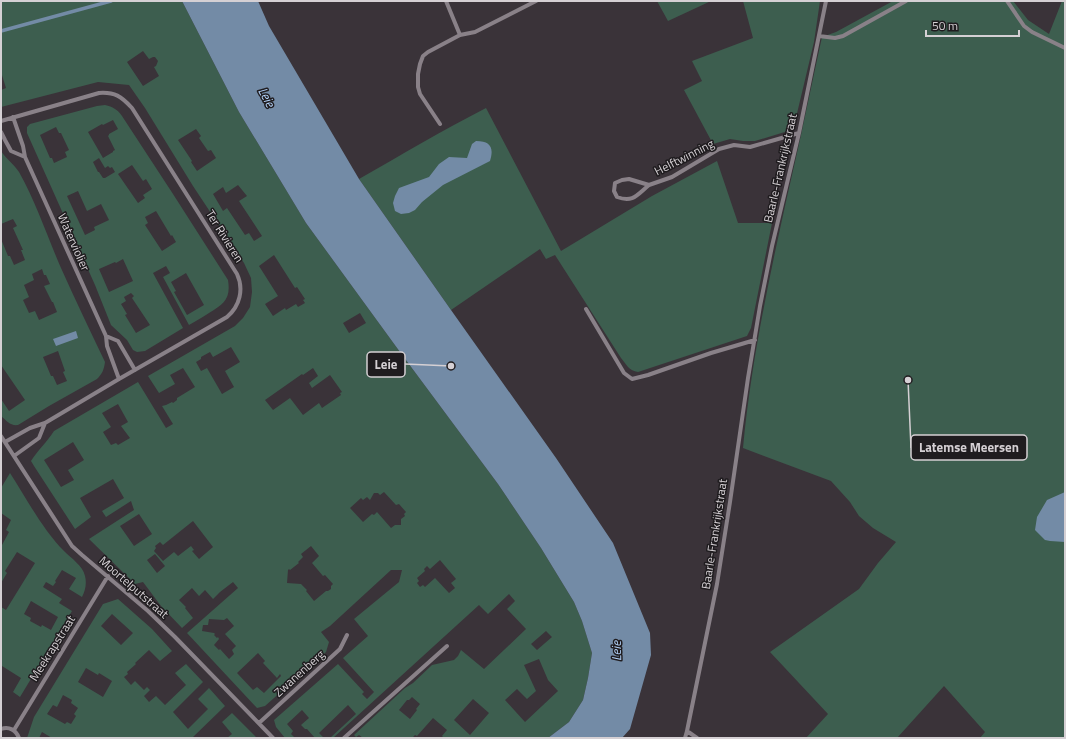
<svg xmlns="http://www.w3.org/2000/svg" width="1066" height="739" viewBox="0 0 1066 739" font-family="'Titillium Web',sans-serif">
  <style>
    .green { fill: #3d5e4f; fill-rule: evenodd }
    .water { fill: #738ba6 }
    .lines { fill: none; stroke-linecap: round; stroke-linejoin: round }
    .stream { stroke: #738ba6; stroke-width: 3.5 }
    .minor { stroke: #898188; stroke-width: 4 }
    .labels { text-anchor: middle; dominant-baseline: central; stroke-width: 3; stroke-linejoin: round; paint-order: stroke }
    .street-label { font-size: 12px; fill: #d5d0d4; stroke: #1f1c1f }
    .water-label { font-size: 13px; font-style: italic; fill: #b5d5fc; stroke: #1f1c1f }
    .leader { fill: none; stroke: #d5d0d4; stroke-width: 1.5 }
    .callout-dot { fill: #d5d0d4; stroke: #1f1c1f; stroke-width: 1.5 }
    .callout { fill: #1f1c1f; stroke: #d5d0d4; stroke-width: 1.5 }
    .callout-label { font-size: 13px; text-anchor: middle; font-weight: bold; fill: #d5d0d4 }
  </style>
  <rect width="100%" height="100%" fill="#3a3339"/>
  <!-- green -->
  <path class="green" d="M1,1H182L239,112L306,223L400,352L498,484L541,548L574,602L582,621L592,653L588,678L583,700L569,722L548,738H442L443,737L442,736L447,730L433,718L417,736L415,735L412,738H363L359,735L356,737L354,735L405,688L413,683L432,665L454,660L458,656L461,650L484,669L526,629L507,609L515,601L509,594L488,614L479,605L333,738H330L356,714L348,705L319,733L324,738H315L307,729H305L301,725L309,718L302,710L287,724L293,731L291,734L295,738H285L276,727L274,720L338,664L364,692L362,694L367,699L374,692L343,658L368,636L354,619L399,582L402,570H391L330,626L321,632L329,642L326,652L265,706L257,708L187,633L238,588L233,582L220,592L213,599L205,590L199,596L192,588L179,600L186,607L185,608L193,618L182,628L161,606L143,582L135,584L89,539L134,510L131,501L106,517L102,511L124,498L113,479L80,498L91,517L75,529L34,466L31,461C38,450 47,442 54,431L138,382L166,428L173,424L162,406L166,405L172,402L173,403L177,400V398L195,387L183,368L170,375L175,384L159,393L148,376L235,326L243,318L250,307L252,292L251,278L244,263L193,186L145,108L129,85L98,82L1,107V90L6,88L1,72ZM143,51L149,59L153,57H155L158,61L156,66L154,67L159,76L143,86L127,62ZM196,129L201,136L199,138L208,151L211,150L216,158L197,171L191,162L192,161L178,140ZM238,185L247,196L239,201L262,236L254,241L249,233L245,235L227,208L223,211L213,194L223,187L226,193ZM274,255L295,288L297,287L305,299L303,300L305,303L298,307L296,304L286,310L285,308L273,316L265,304L278,296L259,266ZM360,313L366,323L349,333L343,323ZM231,347L240,362L225,371L234,387L222,394L207,368L201,371L196,362L201,359V357L210,352L213,357ZM313,368L318,376L309,383L312,388L330,375L342,392L340,393L341,395L322,408L319,403L303,415L290,398L273,410L265,400L302,374L303,375ZM118,404L128,422L121,426L130,438L118,445L116,443L111,445L103,432L111,427L102,413ZM73,442L84,460L68,470L74,480L61,487L44,460ZM384,492L396,505L399,504L406,512L404,514L405,516L401,519V525H395L391,528L377,512L374,515L372,514L363,522L350,508L361,498L363,500L367,497L370,500L374,493H378L380,495ZM139,514L152,534L134,546L120,526ZM193,521L213,547L199,559L192,551L194,550L191,546L178,556L174,552L163,561L154,551L156,548L155,546L160,542L163,545ZM311,546L319,556L312,563L323,576L325,575L333,584L331,586V589L328,591H326L314,601L306,591L307,590L301,584L287,583L288,570L289,569L290,570L299,563L298,562L303,557L301,554ZM155,554L165,566L157,573L147,560ZM440,560L456,579L451,583L455,588L449,593L435,578L425,587L423,585L420,587L417,583L419,581L417,578L425,571L424,569L427,566L430,569ZM227,618L234,626L225,634L236,646L232,650L234,654L229,659L220,649L219,650L214,645L219,639L218,637L217,638L214,635L215,634L214,633L202,631L203,625H208L209,619L224,620ZM546,631L552,637L537,650L531,644ZM258,653L265,661L263,663L277,678L280,674L281,676L264,693L257,687L253,690L237,673ZM539,659L548,680L558,691L525,722L505,700L517,689L527,699L536,691L524,665ZM412,697L420,704L416,709L417,710L410,719L399,710L407,700H409ZM473,699L489,713L470,735L454,720Z
    M657,1H711L668,21Z
    M743,1H820L814,42L794,126L788,131L755,141H743L730,139L713,144L684,90L702,81L692,61L753,38Z
    M893,1H1013L1028,20L1049,34L1062,1H1065V738H980L985,732L944,686L897,738H806L828,714L770,652L859,589L878,563L896,542L873,528L859,516L850,502L831,481L743,448C753,342 778,238 801,135C808,102 815,69 822,37L836,32Z
    M105,105C113,107 117,109 122,116L173,194L228,280C231,299 224,304 209,313C203,317 196,321 189,325L163,277L170,273L166,266L153,273L183,328L145,351L137,352L133,350L127,340L111,325L95,285L27,133V127L30,124L97,106ZM113,120L118,129L109,134V135L108,136L115,150L113,151V152L103,158L88,132L102,124L103,125ZM56,127L59,133H61L69,150L65,152L67,157L54,163L52,158H50L40,135ZM99,158L105,168L108,166L110,168L112,167L115,172L105,178H103L99,172H98L93,162ZM132,165L143,181L146,179L152,189L143,195L145,198L138,203L118,174ZM78,191L87,211L101,204L109,220L94,227L95,230L85,235L67,196ZM156,211L171,236L172,235L176,242L162,251L145,225L148,223L145,217ZM123,259L133,281L109,292L99,269L115,262L116,263ZM186,273L204,305L187,315L174,292L176,291L171,282ZM131,293L134,296L132,298L150,325L136,333L125,315L127,314L121,304L126,301L124,297Z
    M486,108L561,251L652,196L717,161L738,223H772L751,328L747,336L638,372C629,371 626,364 621,358L555,255L546,259L540,249L451,310L359,179C401,155 443,130 486,108Z
    M1,151C6,159 14,164 19,172C36,202 47,236 61,268C75,299 90,331 105,362C104,370 102,374 97,379L49,406L18,425C10,426 7,421 1,416V399L9,411L25,400L1,365V239L8,256H10L14,265L25,260L21,250H23L13,228L17,226L13,219L1,224ZM42,269L44,275H46L50,284L44,286L52,302H53L57,312L39,320L35,311L29,313L23,300L29,297L24,285L34,280L32,274ZM58,351L65,371L63,372L67,381L57,385L53,376H51L43,357Z
    M10,473C26,498 43,530 64,551C71,558 83,566 85,576C87,584 85,591 82,597L69,589L76,578L62,570L55,581L56,582L53,586L46,582L43,587L62,599L59,603L72,611L20,697L13,692L21,678L2,666L1,667V607L6,610L35,563L17,552L5,571L7,573L1,583V545H2L9,532L6,530L11,520L1,513V488ZM31,601L58,617L51,630L42,625L41,627L30,621L31,618L24,614Z
    M118,599L152,629L172,651L160,661L149,650L135,663L136,664L127,672L128,674L124,677L131,685L135,681L144,690L147,687L150,690L144,696L149,702L156,696L165,705L186,685L175,673L186,664L203,682L173,712L188,729L208,709L198,699L209,688L225,706L192,738H52L42,732L39,738H27L34,717L103,604ZM112,614L133,633L121,645L101,626ZM86,668L98,675L99,673L112,681L103,697L78,682ZM63,695L72,700L71,703L78,708L74,714L76,716L71,724L67,722L65,724L47,714L53,705L57,707Z
    M232,713L257,738H227L232,734L222,722Z"/>
  <!-- water -->
  <path class="water" d="M182,1H258L269,26L359,179L451,310L556,458L613,543L650,633L651,655L630,729L622,738H548L569,722L583,700L588,678L592,653L582,621L574,602L541,548L498,484L400,352L306,223L239,112Z
    M476,141C491,141 494,148 490,161L443,185L422,202L415,210L409,213L401,214L395,211L393,203L395,196L399,188L429,177L439,164L449,157L467,158L472,144Z
    M76,331L78,338L56,346L53,339Z
    M1065,492V542L1050,541L1045,540L1035,530L1037,517L1047,500Z"/>
  <g class="lines">
    <!-- stream -->
    <path class="stream" d="M1,31L111,1"/>
    <!-- minor -->
    <path class="minor" d="M1007,1L1024,26L1032,32L1065,48
      M460,35L475,32L536,1
      M819,36L835,38L843,36L906,1
      M13,117L23,146L25,157L106,336L107,346L119,379
      M1,121L99,93C115,92 121,96 132,108L237,274C244,289 240,306 227,317L119,379L45,423L30,428L5,442
      M440,124L420,94L418,87V74L420,64L423,56L428,52L460,35L446,1
      M1,132L5,140L11,151L25,157
      M649,185C637,195 633,203 617,197L614,191L615,183L622,180L629,179L649,185L672,177L719,149L734,145L750,147L799,133
      M586,309L624,373L632,379L648,375L711,353L755,340
      M106,336L118,341L135,370
      M1,436L72,546L82,555L148,611L175,637L273,738
      M14,456L39,438L45,423
      M259,723L340,649L347,635
      M1,729C9,726 16,730 19,738
      M14,730L108,576
      M687,731L697,738
      M344,738L447,646
      M685,738L687,731L717,584L730,502L748,378L760,306L772,246L799,133L826,1"/>
  </g>
  <g class="labels">
    <!-- street labels -->
    <g class="street-label">
      <text transform="translate(684 157) rotate(-27)">Helftwinning</text>
      <text transform="translate(780 168) rotate(-77)">Baarle-Frankrijkstraat</text>
      <text transform="translate(225 236) rotate(58)">Ter Rivieren</text>
      <text transform="translate(74 242) rotate(66)">Waterviolier</text>
      <text transform="translate(714 534) rotate(-81)">Baarle-Frankrijkstraat</text>
      <text transform="translate(134 587) rotate(41)">Moortelputstraat</text>
      <text transform="translate(52 648) rotate(-58)">Meekrapstraat</text>
      <text transform="translate(299 673) rotate(-42)">Zwanenberg</text>
    </g>
    <!-- water labels -->
    <g class="water-label">
      <text transform="translate(267 97) rotate(62)">Leie</text>
      <text transform="translate(616 651) rotate(-91)">Leie</text>
    </g>
  </g>
  <!-- callouts -->
  <path class="leader" d="M451 366L405 364M908 380L911 448"/>
  <g class="callout-dot">
    <circle cx="451" cy="366" r="4"/>
    <circle cx="908" cy="380" r="4"/>
  </g>
  <g class="callout">
    <rect x="367" y="352" width="38" height="25" rx="4"/>
    <rect x="911" y="435" width="116" height="25" rx="4"/>
  </g>
  <g class="callout-label">
    <text x="386" y="369">Leie</text>
    <text x="969" y="452">Latemse Meersen</text>
  </g>
  <!-- border -->
  <rect width="1066" height="739" fill="none" stroke="#d5d0d4" stroke-width="4"/>
  <!-- scale -->
  <path d="M926 30v6h93v-6" fill="none" stroke="#d5d0d4" stroke-width="2"/>
  <text x="932" y="30" font-size="12" fill="#d5d0d4" stroke="#1f1c1f" stroke-width="3" paint-order="stroke">50 m</text>
</svg>
